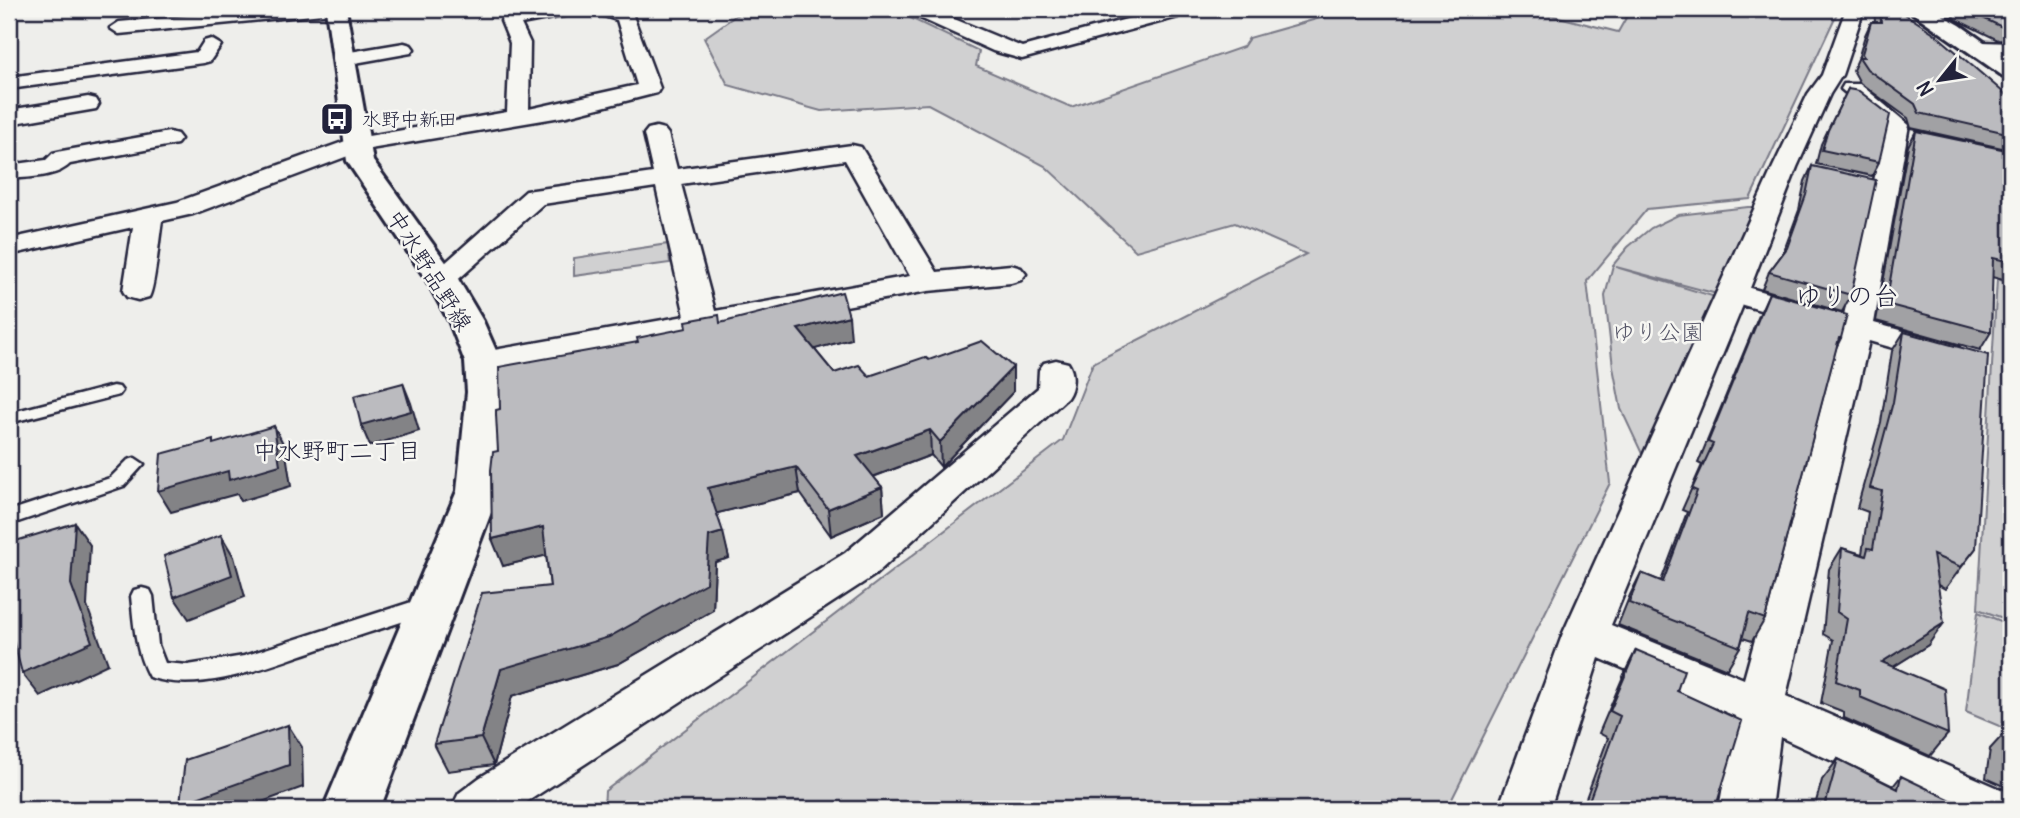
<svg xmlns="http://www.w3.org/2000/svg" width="2020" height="818" viewBox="0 0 2020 818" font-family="Delius,'Klee One',sans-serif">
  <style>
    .green { fill: #d0d0d1; stroke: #797986; stroke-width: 2 }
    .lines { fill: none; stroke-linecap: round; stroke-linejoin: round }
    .lane-casing { stroke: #22223b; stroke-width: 5 }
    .street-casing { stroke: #22223b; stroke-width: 5 }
    .secondary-casing { stroke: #22223b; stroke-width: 6 }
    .highway-casing { stroke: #22223b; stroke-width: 6 }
    .lane { fill: #f6f6f2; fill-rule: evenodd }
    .street { fill: #f6f6f2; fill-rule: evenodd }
    .secondary { fill: #f6f6f2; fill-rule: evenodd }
    .highway { fill: #f6f6f2; fill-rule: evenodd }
    .wall { fill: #a1a1a4; stroke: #22223b; stroke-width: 2 }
    .shaded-wall { fill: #838386; stroke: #22223b; stroke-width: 2 }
    .building { fill: #bbbbbf; stroke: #22223b; stroke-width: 2 }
    .labels { text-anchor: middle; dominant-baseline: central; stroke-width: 5; stroke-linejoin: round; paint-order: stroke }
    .far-poi-label { font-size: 19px; fill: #22223b; stroke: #f6f6f2; text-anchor: start }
    .street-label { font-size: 23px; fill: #22223b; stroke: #f6f6f2 }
    .park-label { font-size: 23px; fill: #565668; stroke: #f6f6f2 }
    .neighbourhood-label { font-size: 24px; fill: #22223b; stroke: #f6f6f2 }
    .quarter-label { font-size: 26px; fill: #22223b; stroke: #f6f6f2 }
  </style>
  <rect width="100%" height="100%" fill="#eeeeeb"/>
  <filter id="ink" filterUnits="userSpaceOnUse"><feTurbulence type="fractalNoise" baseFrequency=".0143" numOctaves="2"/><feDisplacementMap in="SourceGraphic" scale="14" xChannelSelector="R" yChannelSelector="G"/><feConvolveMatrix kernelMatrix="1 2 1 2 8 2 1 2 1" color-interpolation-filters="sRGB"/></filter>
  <g filter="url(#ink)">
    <!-- green -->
    <path class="green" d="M745,9H892L979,51L976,66L1071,107L1243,47L1249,38L1352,9H1527L1618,32L1631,9H1839L1750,199L1647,209L1587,281L1610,483L1447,809H604L605,791L1063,440L1093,363L1306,254L1235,223L1136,251L1045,166L928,104L821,111L728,85L704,38Z
      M1748,207H1782L1721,295L1616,267L1719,298L1643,456L1621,409L1613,367L1605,296L1613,265L1628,247L1651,228L1678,215Z
      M668,244L670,263L574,276V258Z
      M1997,279L2011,283V621L1978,609Z
      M1978,612L2011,625V731L1966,712Z"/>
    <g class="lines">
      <defs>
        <path id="lane" d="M113,386L119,387L122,391L119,395L9,423V413Z
          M135,458L144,464L124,486L9,525V511L110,478L128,460Z
          M142,588L150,590L153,596L158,645L165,663L188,665L244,656L427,597L435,599L438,605L435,611C397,623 359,636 322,648C271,665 202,695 149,677C135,651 134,625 131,596L134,590Z"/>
        <path id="street" d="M267,9H332L323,14L119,34L110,28L119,22Z
          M546,9H582L579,13L521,24L530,43L529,109L637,85L617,20L595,13L592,9H618L632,13L660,88L657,93L567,116L364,150L193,214L162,221C159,237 155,288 149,297L138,300L127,297L123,291L133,227L9,255V239L177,202L351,139L507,112L510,43L501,21L503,17Z
          M906,9H930L1022,47L1153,12L1151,9H1177L1181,13L1178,17L1022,59L993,51L909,13Z
          M1846,9H1864L1842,75L1830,94L1797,167L1750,288L1844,315L1886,127L1841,89L1844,84H1860L1909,125L1874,323L1958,346L1962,353L1958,360L1946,363L1869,341L1786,696L2010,793L2011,809H1938L1780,737L1771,809H1719L1735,716L1599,658L1550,809H1498L1563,633L1773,167L1808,94L1822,75ZM1743,305L1840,333L1744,679L1611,625Z
          M1913,9H2011V14L1921,16L1915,15Z
          M211,39L221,45L210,61L203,63L9,89V77L197,52L204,41Z
          M1982,42L2011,43V55L1975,52L1972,48Z
          M404,43L411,45L414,49L411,53L344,65L337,63L334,59L337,55L344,53Z
          M88,97L96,99L99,104L96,109L9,124V110Z
          M656,127L664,129L668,134L677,169L852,145L861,147L937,272L1011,265L1021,268L1026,274L1021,280L1011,283L928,291L483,372L471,369L466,362L471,355L483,352L685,316L656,187L543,204L452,285L442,288L432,285L427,279L526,191L653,173L644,134L648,129ZM845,160L910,276L715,311L681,184Z
          M169,132L177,134L181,139L177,144L70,164C56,178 28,177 9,179V165L46,160L53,153L62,151Z
          M1056,360L1068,363C1075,373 1074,388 1067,398L875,575L516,809H451L459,793L479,778L845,553L1038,388L1039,370L1044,363Z"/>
        <path id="secondary" d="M326,9H346L373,161L458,279L483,321L501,362L505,392L499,491L380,809H323L457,491L467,392L465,362L449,321L426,279L347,161Z"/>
        <path id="highway" d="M1907,9H1931L1960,25L2011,61V78L2003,76Z"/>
      </defs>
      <!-- lane casing -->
      <use href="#lane" class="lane-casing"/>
      <!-- street casing -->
      <use href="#street" class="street-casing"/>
      <!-- secondary casing -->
      <use href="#secondary" class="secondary-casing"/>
      <!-- highway casing -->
      <use href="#highway" class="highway-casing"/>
      <!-- lane -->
      <use href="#lane" class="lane"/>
      <!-- street -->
      <use href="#street" class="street"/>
      <!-- secondary -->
      <use href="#secondary" class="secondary"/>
      <!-- highway -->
      <use href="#highway" class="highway"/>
    </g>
    <!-- wall -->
    <path class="wall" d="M1874,9H1897L2011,99V150L1911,128L1908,118L1860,83L1853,70L1858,59L1865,35L1871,22H1875Z
      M1957,9H2011V41L1998,40L1953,18Z
      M1848,89L1879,162L1872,176L1816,164L1821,144Z
      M1916,131L2011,151V282L1992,277L1991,332L1980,350L1876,321L1908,146Z
      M1812,166L1851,295L1842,312L1762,289L1769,272L1783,253L1799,210L1805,181Z
      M1769,293L1841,338L1836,348L1765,619L1752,641L1743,638L1740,647L1727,669L1618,625L1630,595L1641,573L1661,581L1687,512L1682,510L1702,465L1698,463L1760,313Z
      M720,323L851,339L814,349L834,373L869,376L929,360L1013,392L941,467L931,455L873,477L882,487L884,513L831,536L800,493L717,513L729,558L715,562L713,610L618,664L512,696L494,765L448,771L434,744L550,586L546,555L503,566L498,451L500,409L638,342Z
      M1904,332L1976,548L1945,589L1938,585L1928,645L1893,667L1948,734L1930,756L1844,718V712L1821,703L1833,640L1823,634L1829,569L1842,548L1862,554L1868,512L1857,508L1881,422L1892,351Z
      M1636,650L1677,691L1717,803L1722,809H1582L1608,738L1599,733L1625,672Z
      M2010,727H2011V789L1986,778L1990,749Z
      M1838,759L1893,786L1901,776L1953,809H1814L1822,780Z"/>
    <!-- shaded-wall -->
    <path class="shaded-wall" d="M849,316L851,339L801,353L798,329Z
      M1013,367V392L941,467L940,442Z
      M403,383L411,403L419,431L370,446L361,425Z
      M274,426L285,447L291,486L241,501L237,494L171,512L158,491Z
      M930,430L931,455L859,482L857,456Z
      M796,467L800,493L714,514L708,488Z
      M882,487L884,513L831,536L828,509Z
      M75,523L90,545L87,606L108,664L40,696L22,673Z
      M543,527L552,554L503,566L492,539Z
      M723,532L729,558L715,562L713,610L618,664L512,696L494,765L481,738L501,669L709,536Z
      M221,535L234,557L245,597L189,619L174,597Z
      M1944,623L1928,645L1866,684L1882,662Z
      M288,725L302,747L303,787L243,809H185L180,804Z"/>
    <!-- building -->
    <path class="building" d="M1880,9H1897L1934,33L2011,99V134L1919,113L1915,104L1867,69L1859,57H1864L1862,54L1871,22H1881Z
      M1964,9H2011V28H2004Z
      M1848,89L1859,91L1890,115L1879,162L1822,150L1828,130Z
      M1916,131L2011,151V262L1993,258L1991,332L1886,304Z
      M1812,166L1876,180L1851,295L1769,272L1787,248L1806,195Z
      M842,292L849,316L798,329L834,373L859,365L869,376L925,357L929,360L982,341L1013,367L940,442L930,430L857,456L882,487L828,509L796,467L708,488L723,532L709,536L706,583L609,637L501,669L481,738L434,744L482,593L550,586L543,527L492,539L491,470L493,452L498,451L496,415V410L500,409L499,367L638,342L637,338L687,328L686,321L719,315L720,323Z
      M1769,293L1847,315L1841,338H1839L1765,619L1749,613L1740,647L1629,603L1641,573L1663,582L1697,491L1692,489L1713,444L1708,442Z
      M1904,332L1988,355L1976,548L1961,567L1933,555L1944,623L1882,662L1945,689L1948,734L1860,697V690L1836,681L1847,619L1837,612L1842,548L1866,556L1868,548L1873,549L1882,491L1870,488L1893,402Z
      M403,383L411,411L361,425L354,396Z
      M274,426L280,465L229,480L228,471L158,491L161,454L213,440V444Z
      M75,523L71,584L92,642L22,673L9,624V543Z
      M221,535L232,575L174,597L164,556Z
      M1636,650L1684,670L1677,691L1742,721L1717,803L1723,805L1722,809H1586L1620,716L1610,711Z
      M288,725L289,765L180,804L185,760Z
      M2010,727H2011V758L2006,756Z
      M1838,759L1898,789L1901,776L1953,801V809H1824Z"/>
  </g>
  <!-- icons -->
  <defs>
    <symbol id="bus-square" viewBox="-11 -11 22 22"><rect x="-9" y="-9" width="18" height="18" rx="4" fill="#22223b" stroke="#f6f6f2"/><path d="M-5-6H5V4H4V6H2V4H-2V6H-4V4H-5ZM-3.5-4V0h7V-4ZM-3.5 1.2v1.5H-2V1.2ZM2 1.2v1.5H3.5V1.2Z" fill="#fff"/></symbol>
  </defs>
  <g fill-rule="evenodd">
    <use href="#bus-square" x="318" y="100" width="38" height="38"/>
  </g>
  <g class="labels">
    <!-- far-poi labels -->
    <g class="far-poi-label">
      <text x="362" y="119">水野中新田</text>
    </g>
    <!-- street labels -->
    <g class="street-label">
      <text transform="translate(430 270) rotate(58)">中水野品野線</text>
    </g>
    <!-- park labels -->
    <g class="park-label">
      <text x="1658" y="331">ゆり公園</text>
    </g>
    <!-- neighbourhood labels -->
    <g class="neighbourhood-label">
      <text x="337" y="450">中水野町二丁目</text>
    </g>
    <!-- quarter labels -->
    <g class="quarter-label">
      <text x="1847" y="295">ゆりの台</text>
    </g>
  </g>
  <!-- margin -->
  <rect width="2020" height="818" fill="none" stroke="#f6f6f2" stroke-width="35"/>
  <rect x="18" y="18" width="1985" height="783" fill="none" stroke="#22223b" stroke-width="2.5" filter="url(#ink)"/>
  <!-- north arrow -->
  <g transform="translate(1940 80) rotate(240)" stroke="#f6f6f2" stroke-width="5" paint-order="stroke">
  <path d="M0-5L12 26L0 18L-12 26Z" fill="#22223b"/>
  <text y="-10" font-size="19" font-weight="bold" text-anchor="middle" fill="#22223b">N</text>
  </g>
</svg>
